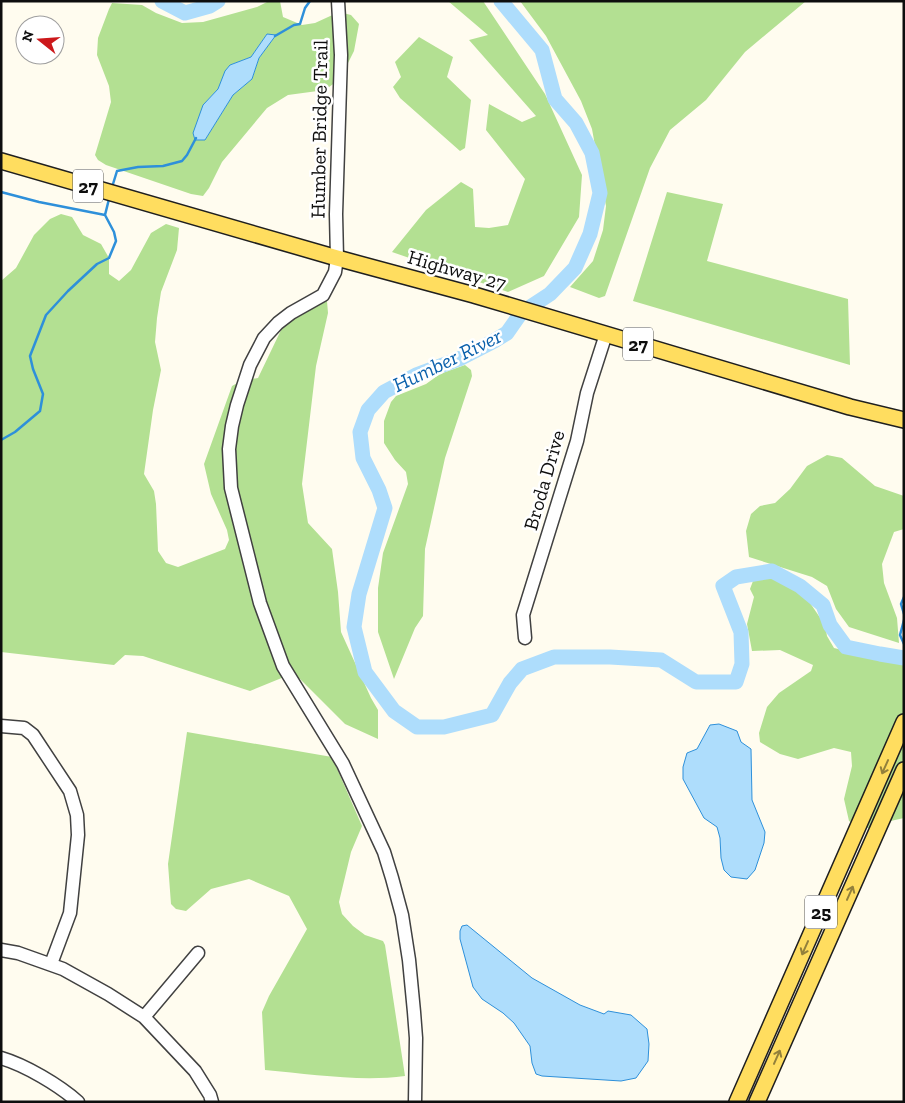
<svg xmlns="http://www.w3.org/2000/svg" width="905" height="1103" viewBox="0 0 905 1103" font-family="'Zilla Slab',serif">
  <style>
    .forest { fill: #b3e092; fill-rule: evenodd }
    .water { fill: #aeddfc; stroke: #2e90da }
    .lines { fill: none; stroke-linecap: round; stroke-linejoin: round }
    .stream { stroke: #2e90da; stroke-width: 2.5 }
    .river { stroke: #aeddfc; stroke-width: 15 }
    .minor-casing { stroke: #414141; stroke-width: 15 }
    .major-casing { stroke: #1f1f1f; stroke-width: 18 }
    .minor { stroke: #fff; stroke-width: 12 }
    .major { stroke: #ffdd5f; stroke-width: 15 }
    .oneway { stroke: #93803b }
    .labels { text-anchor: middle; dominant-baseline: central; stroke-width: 5; stroke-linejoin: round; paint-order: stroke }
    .shield { fill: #fff; stroke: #565656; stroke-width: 1 }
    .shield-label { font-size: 19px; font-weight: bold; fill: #0e0e0e }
    .street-label { font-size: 20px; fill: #0e0e0e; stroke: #fff }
    .water-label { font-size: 21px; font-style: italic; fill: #0b61ac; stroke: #fff }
  </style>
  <rect width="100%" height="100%" fill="#fffcef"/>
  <!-- forest -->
  <path class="forest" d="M269,1H280L283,17L302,25L315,23L339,12L351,15L359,24L354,51L340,79L325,90L288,95L267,108L222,162L209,188L203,196L191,194L106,165L98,160L95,155L111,102L109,86L97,55L98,38L109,9L112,3L142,5L156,13L182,23L203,22L257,7ZM267,34L275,36L259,58L252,79L233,95L205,140L203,105L218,89L230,65L251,57Z
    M448,1H483L545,94L582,175L579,217L544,276L508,292L392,252L426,210L461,182L473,189L475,227L489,228L508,225L525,179L486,130L489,104L522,122L536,116L469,40L488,35Z
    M520,1H806L745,52L706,100L670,130L650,168L605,296L599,298L570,287L593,261L603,230L606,206L592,129L581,101L546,36Z
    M419,37L453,57L447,77L471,100L465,148L460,151L400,98L393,87L401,77L395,62Z
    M667,192L723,204L707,261L848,299L850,365L633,301Z
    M61,214L72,217L83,235L101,244L109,258V274L119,281L131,270L151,233L166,224L179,228L177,250L161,292L157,318L155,342L161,370L153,410L144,474L154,491L156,504L158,551L166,563L178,567L225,549L229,540L227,530L211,494L204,464L232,386L241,381L258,378L282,328L294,316L327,301L328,313L316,366L302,484L308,523L332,549L338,592L341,632L371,698L378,710V739L345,724L300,679L289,675L250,691L143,656L125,655L114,665L1,652V281L16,268L34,235L50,219Z
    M465,365L471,370L472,376L445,458L425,549L423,616L415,628L394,679L378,632V588L383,553L408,484L406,472L395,460L384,443V421L391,402L396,396L426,384L440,374Z
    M827,455L842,458L875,486L904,496V529L894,532L882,564L884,583L897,618L899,643L849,627L836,609L827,586L812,577L749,557L746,531L751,514L760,506L775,503L790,489L807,466Z
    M762,575L786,581L806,597L825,625L827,636L834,648L850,652L867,649L904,659V818L886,822L873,829L858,826L849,821L844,799L852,766L851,752L834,748L798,759L780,754L760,742L759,733L767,707L779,693L811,671L813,665L780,650L752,651L747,624L754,597L750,589L753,581Z
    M187,732L332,757L362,826L351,852L339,902L342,914L353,926L365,935L383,941L385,945L405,1076C360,1082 311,1074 265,1070L262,1012L269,996L307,929L289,896L249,879L211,889L186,911L176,909L171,904L168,864Z"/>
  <!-- water -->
  <path class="water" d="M267,34L276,35L259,58L252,79L233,95L205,140H195L193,133L203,105L218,89L225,71L230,65L251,57Z
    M719,724L737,731L741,742L751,749L752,800L765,832L764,843L755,870L747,879L731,877L724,870L721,858L720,838L717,827L704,818L683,779V767L687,753L697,749L710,725Z
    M467,925L532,978L580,1005L604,1014L608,1011L631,1015L647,1029L649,1044L648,1061L636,1078L621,1081L542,1076L536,1074L532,1063L530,1046L514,1023L503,1013L482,999L473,987L460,939V931L462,926Z"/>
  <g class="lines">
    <!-- stream -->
    <path class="stream" d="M275,36L294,25L300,24L305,8L310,1
      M113,184L117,171L138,167L163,166L182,161L187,155L196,138
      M1,192L39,202L105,215
      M1,440L15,432L40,411L43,394L33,369L30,356L46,315L68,291L97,264L109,258L116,241L114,232L105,215L109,199
      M904,597L901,604L904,614
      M904,620L900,635L904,644"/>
    <!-- river -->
    <path class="river" d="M162,1L185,13L210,6L218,1
      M501,1L542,50L555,99L576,123L592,153L600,193L590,234L575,268L550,294L521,313L507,333L494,341L459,359L416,375L384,392L368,410L360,432L363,458L379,490L385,508L359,594L354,627L365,672L394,711L417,727H444L492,715L510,683L522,669L554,657H610L661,660L696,682H736L742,664L741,632L723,586L736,577L772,571L800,586L823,605L830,625L846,647L880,654L904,658"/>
    <defs>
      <path id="minor" d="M338,1L341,55L336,214L337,258L335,272L323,295L291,313L278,323L264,338L250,365L237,405L232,426L229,449L231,488L260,603L283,666L343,764L384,852L392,878L402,915L409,960L414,1012L416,1038L415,1102
        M525,638L523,615L577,441L587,393L606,334
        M1,726L24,728L33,735L70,791L77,815L78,835L70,913L51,964
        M1,950L18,953L63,969L108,994L144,1017L195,1071L210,1095L212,1102
        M144,1017L198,953
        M1,1058C25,1065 59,1085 78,1102"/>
      <path id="major" d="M1,161L337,258L474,295L850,407L904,420
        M737,1102L904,722
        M757,1102L904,770"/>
    </defs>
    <!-- minor casing -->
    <use href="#minor" class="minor-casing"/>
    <!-- major casing -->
    <use href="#major" class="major-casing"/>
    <!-- minor -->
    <use href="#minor" class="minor"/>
    <!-- major -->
    <use href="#major" class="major"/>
  </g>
  <!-- one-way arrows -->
  <defs><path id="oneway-shaft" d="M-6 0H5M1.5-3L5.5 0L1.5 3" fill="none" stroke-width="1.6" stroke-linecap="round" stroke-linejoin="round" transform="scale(1.25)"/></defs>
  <g class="oneway">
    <use href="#oneway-shaft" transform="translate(885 767) rotate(114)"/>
    <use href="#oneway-shaft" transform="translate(850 893) rotate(-66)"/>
    <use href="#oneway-shaft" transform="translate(805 948) rotate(114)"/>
    <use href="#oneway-shaft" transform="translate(777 1057) rotate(-66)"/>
  </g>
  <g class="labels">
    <!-- shield labels -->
    <g class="shield">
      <rect x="73" y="169.5" width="30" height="33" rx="4"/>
      <rect x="623" y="327.5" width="30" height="33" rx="4"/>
      <rect x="805" y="895.5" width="32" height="33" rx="4"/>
    </g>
    <g class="shield-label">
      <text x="88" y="186">27</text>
      <text x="638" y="344">27</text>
      <text x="821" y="912">25</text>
    </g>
    <!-- street labels -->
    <g class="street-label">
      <text transform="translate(319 129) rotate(-89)">Humber Bridge Trail</text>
      <text transform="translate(457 270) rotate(16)">Highway 27</text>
      <text transform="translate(544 480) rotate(-74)">Broda Drive</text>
    </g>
    <!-- water labels -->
    <g class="water-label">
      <text transform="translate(447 360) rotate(-26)">Humber River</text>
    </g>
  </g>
  <!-- border -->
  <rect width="905" height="1103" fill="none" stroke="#0e0e0e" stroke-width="5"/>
  <!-- north arrow -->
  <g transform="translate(40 40) rotate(287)"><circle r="24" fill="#ffffff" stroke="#9f9f9f"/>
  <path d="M0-4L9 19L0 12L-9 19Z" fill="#cc181b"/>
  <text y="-8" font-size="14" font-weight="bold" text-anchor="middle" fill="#0e0e0e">N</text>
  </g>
</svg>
